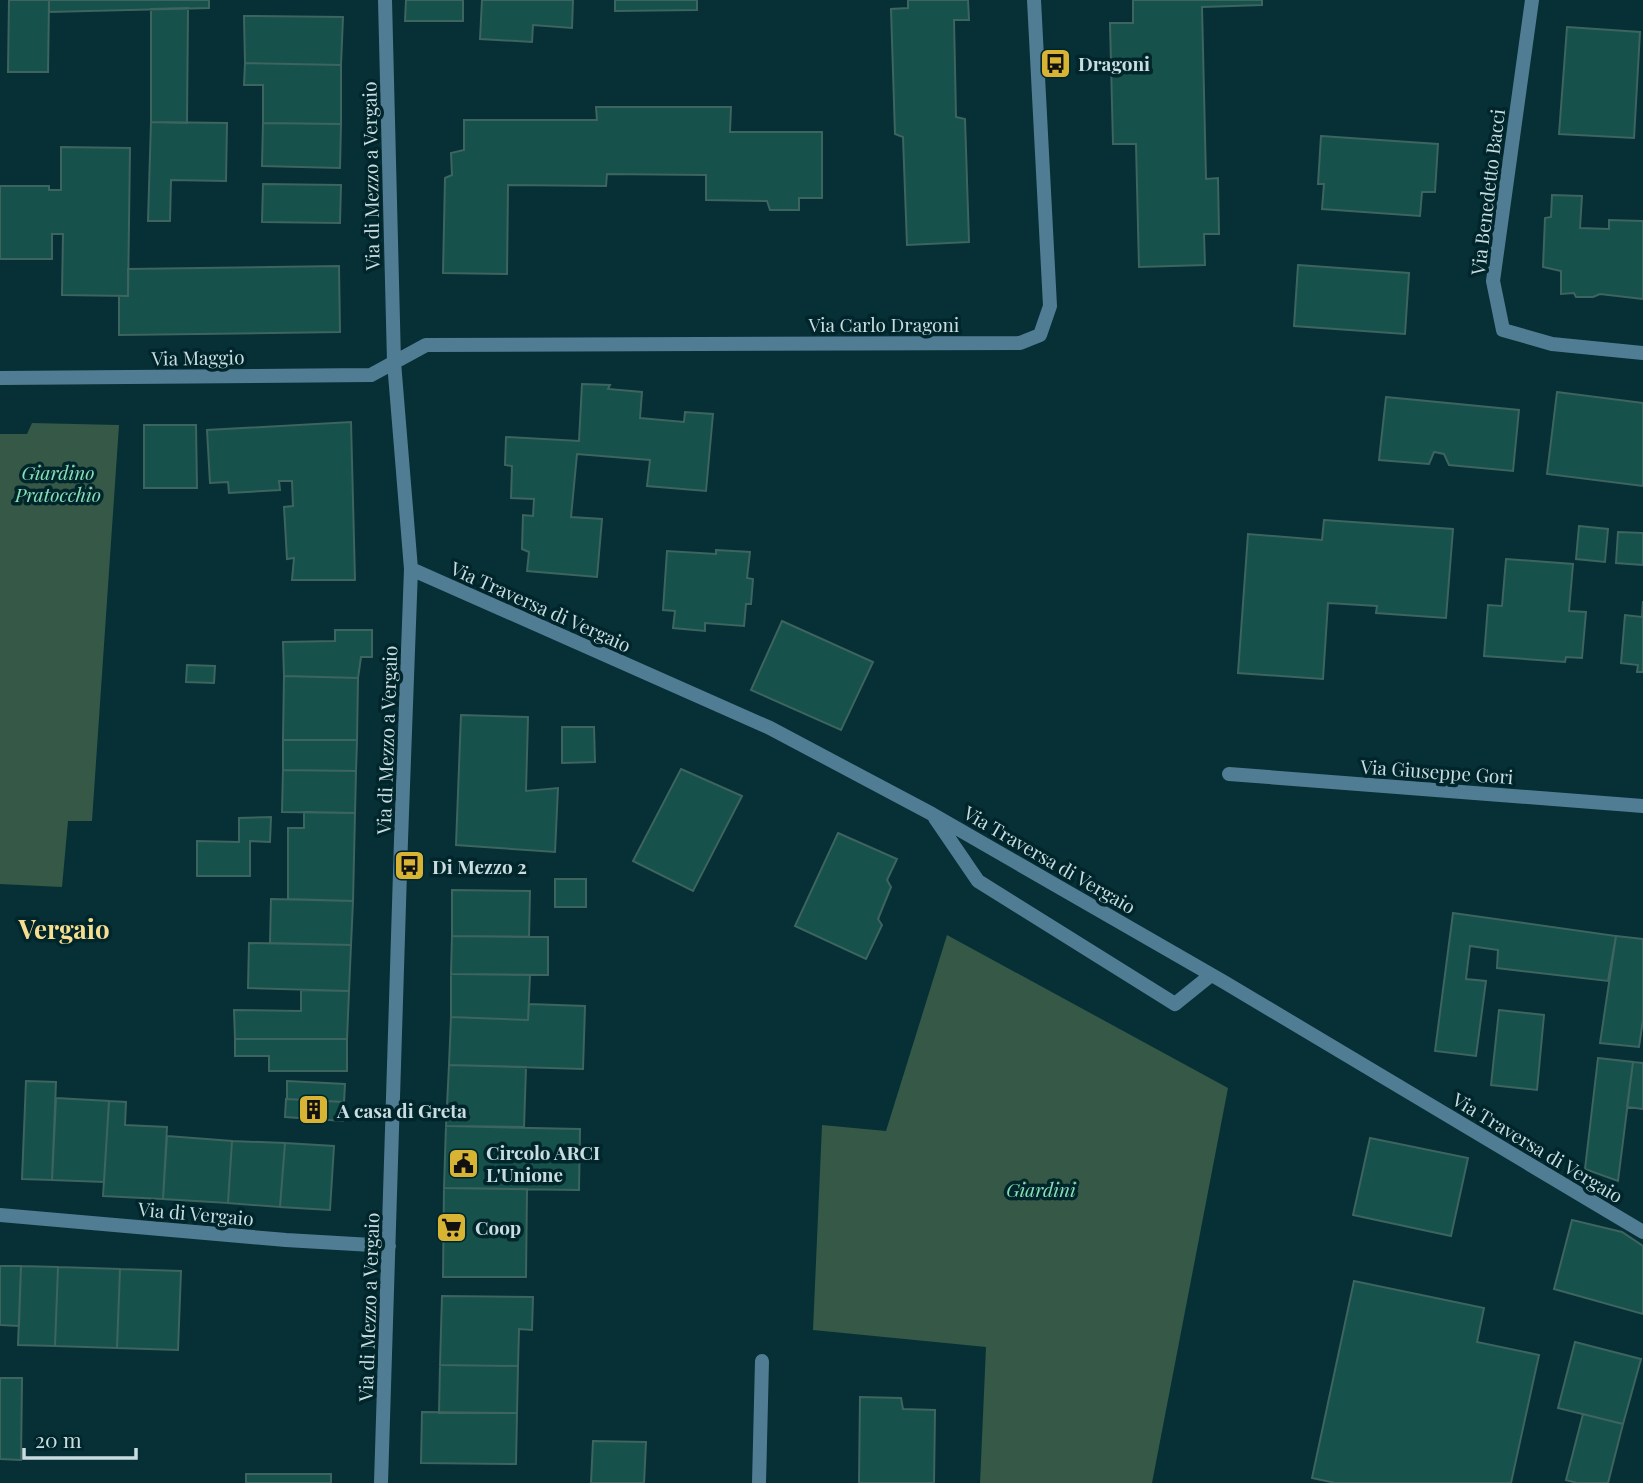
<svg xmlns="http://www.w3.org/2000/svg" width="1643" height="1483" viewBox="0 0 1643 1483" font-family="'Playfair Display',serif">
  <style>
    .green { fill: #355847 }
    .building { fill: #17514b; stroke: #3d645f; stroke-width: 2 }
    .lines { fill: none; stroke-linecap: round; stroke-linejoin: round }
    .minor { stroke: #517d94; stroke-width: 14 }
    .labels { text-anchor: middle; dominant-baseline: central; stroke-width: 7; stroke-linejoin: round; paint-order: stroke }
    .poi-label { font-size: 19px; font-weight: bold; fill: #c9dde1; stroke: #00262c; text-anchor: start }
    .street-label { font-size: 19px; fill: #c9dde1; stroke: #00262c }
    .park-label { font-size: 19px; font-style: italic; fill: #88e0b6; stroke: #00262c }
    .district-label { font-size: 26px; font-weight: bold; fill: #f6de91; stroke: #00262c }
  </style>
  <rect width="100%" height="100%" fill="#063036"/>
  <!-- green -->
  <path class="green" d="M32,423L119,425L92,821H68L62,887L0,884V434H27Z
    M947,935L1228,1088L1152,1483H980L986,1347L813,1330L822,1125L886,1131Z"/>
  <!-- building -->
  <path class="building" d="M9,0H49L48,72H8Z
    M49,0H209V8L49,12Z
    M406,0H463V21H405Z
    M482,0H573L572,28L533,25L532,42L480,39Z
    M615,0H697V10L615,11Z
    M908,0H968L969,20H954L956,117L965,119L969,242L907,245L903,137L895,134L891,9L908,8Z
    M1133,0H1262V5L1202,7L1206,179L1218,178L1219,234H1204L1205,265L1139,267L1136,144H1113L1110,23H1133Z
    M188,8L187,123L151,122V9Z
    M244,16L343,17L341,65L245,63Z
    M1567,27L1640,32L1634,138L1559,134Z
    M245,63L341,65V124L263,123V85H244Z
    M596,107H731L730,132H822V198H799V210H770L767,201L706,200V175L607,174L606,186L508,185L507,274L443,273L445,178L452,175L451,153L464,150V120H597Z
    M151,122L227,123L226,181L171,180L170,221H148Z
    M263,123L341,124L340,168L262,166Z
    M1321,136L1438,144L1435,192H1422L1420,216L1322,209L1324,184H1318Z
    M61,147L130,148L128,296L62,295L63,234H52V259H0V186H49V190H61Z
    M263,184L341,185L340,223L262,222Z
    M1552,195L1582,196L1580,228L1609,229V220L1643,221V299L1600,294L1593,297H1576L1574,293L1561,294V271L1543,267L1545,218L1551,217Z
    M1298,265L1409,273L1405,334L1294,326Z
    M339,266L340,332L119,335V296H128V269Z
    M582,384L610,385L608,389L642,392L640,418L684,422L685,412L713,414L706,491L647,486L650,460L577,454L571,517L602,519L597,577L527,571L529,552L522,549L523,515L533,516L534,499L511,498L512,466L505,465L506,437L579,441Z
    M1557,392L1643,403V486L1547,474Z
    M1386,397L1519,410L1513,471L1449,465L1444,454L1434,452L1429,464L1379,460Z
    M351,422L355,580H292L294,558L287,559L284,507L293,506L292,481H279L280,490L229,493L228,482L210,483L207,430Z
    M144,425H196L197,488H144Z
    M1324,520L1453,529L1446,618L1376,613L1377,606L1328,603L1323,679L1238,673L1248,534L1322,540Z
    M1579,526L1608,529L1605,562L1576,559Z
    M1618,532L1643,533V565L1616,563Z
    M716,550L750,552L747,578L753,579L751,604H746L744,626L705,623V631L673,628L675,611L663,610L667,551L716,554Z
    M1506,559L1573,564L1569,611L1586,612L1582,658L1566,657L1565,662L1484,656L1488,605L1502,606Z
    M1643,601V672H1637L1638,665L1621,663L1625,615L1642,617Z
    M782,621L873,662L841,730L751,690Z
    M335,630H372V657H361L358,678L284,676L283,642L335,641Z
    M187,665L215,666L214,683L186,682Z
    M284,676L358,678L357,740H283Z
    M461,715L528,717L526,791L558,788L555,852L456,845Z
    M562,727H594L595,762L562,763Z
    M283,740H357L356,771L283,770Z
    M681,769L742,796L693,891L633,861Z
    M283,770L356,771L355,813L282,812Z
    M304,812L355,813L353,901L288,899V828H304Z
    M271,817L270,842L250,841V876H197V841L239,842V818Z
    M838,833L897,859L887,880L891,887L878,919L882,925L866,959L795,926Z
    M555,879H586V907H555Z
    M452,890L530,891L529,937L452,936Z
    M271,899L353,901L351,945L270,943Z
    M1453,913L1616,936L1608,981L1497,968L1498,950L1470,946L1466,979L1486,981L1476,1056L1435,1051Z
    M452,936L548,937V975L451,974Z
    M1616,936L1643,939V1020L1639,1047L1600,1043Z
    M249,943L351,945L349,991L248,988Z
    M451,974L530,975L528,1020L451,1017Z
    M301,990L349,991L347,1039H235L234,1010L301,1011Z
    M529,1004L585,1006L583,1069L449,1065L451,1017L528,1020Z
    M1499,1010L1544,1015L1537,1090L1491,1085Z
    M235,1039H347V1071H269V1056H235Z
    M1598,1058L1633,1062L1618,1181L1585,1169Z
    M1633,1062L1643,1063V1109L1627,1107Z
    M449,1065L526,1067L524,1127L446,1126Z
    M26,1081L56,1082L52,1180L22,1179Z
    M287,1081L345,1084L344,1102L287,1099Z
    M56,1098L109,1101L104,1182L52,1180Z
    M286,1099L344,1102L343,1121L285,1117Z
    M109,1101L126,1102L125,1125L167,1127L163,1199L103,1196Z
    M446,1126L580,1129L579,1190L444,1188Z
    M167,1136L232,1141L228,1203L163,1199Z
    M1370,1138L1468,1158L1451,1236L1353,1215Z
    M232,1141L285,1143L280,1207L228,1203Z
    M285,1143L334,1146L330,1210L280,1207Z
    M444,1188L527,1189L526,1277H443Z
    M1572,1220L1622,1232L1643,1246V1314L1554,1289Z
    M0,1266H21L19,1326L0,1325Z
    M21,1266L58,1267L55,1346L18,1345Z
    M58,1267L120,1269L117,1348L55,1346Z
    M120,1269L181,1271L178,1350L117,1348Z
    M1354,1281L1484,1308L1477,1342L1539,1355L1511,1483H1335L1312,1478Z
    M442,1296L533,1297L532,1330L519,1329L518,1366L440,1365Z
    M1575,1342L1641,1359L1623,1424L1558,1408Z
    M440,1365L518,1366L517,1413H439Z
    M0,1378H22L21,1460L0,1459Z
    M860,1397L901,1398L903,1409L935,1410L934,1483H859Z
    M422,1412L517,1413L516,1464L421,1463Z
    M1583,1414L1623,1424L1608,1483H1577L1566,1480Z
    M593,1441L646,1442L644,1483H591Z
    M246,1474H331V1483H246Z"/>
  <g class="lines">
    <!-- minor -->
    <path class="minor" d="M1532,0L1493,281L1503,330L1552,344L1643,353
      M0,378L371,375L426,345L1020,343L1040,335L1050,306L1034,0
      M411,569L770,728L932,814L1224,982L1643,1232
      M1229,774L1643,806
      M935,818L978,881L1175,1004L1211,975
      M0,1215L286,1240L389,1246
      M381,1483L401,840L411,569L394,362L385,0
      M759,1483L762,1361"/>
  </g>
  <!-- icons -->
  <defs>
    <symbol id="bus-square" viewBox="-11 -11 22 22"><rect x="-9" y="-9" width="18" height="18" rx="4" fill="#d7b434" stroke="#00262c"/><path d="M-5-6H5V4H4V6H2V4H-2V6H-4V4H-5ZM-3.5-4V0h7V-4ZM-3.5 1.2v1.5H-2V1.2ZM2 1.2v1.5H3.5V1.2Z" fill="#111"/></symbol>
    <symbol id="building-square" viewBox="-11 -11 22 22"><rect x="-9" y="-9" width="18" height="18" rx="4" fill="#d7b434" stroke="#00262c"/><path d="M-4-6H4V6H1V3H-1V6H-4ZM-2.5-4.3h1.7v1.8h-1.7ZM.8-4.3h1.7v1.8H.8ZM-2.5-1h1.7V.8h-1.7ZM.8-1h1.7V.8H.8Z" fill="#111"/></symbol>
    <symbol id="civic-square" viewBox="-11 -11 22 22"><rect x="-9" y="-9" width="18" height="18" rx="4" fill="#d7b434" stroke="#00262c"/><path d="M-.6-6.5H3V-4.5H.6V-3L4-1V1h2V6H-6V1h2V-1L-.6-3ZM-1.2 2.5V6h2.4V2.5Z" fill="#111"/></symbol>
    <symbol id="supermarket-square" viewBox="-11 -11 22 22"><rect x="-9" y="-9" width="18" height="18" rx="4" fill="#d7b434" stroke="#00262c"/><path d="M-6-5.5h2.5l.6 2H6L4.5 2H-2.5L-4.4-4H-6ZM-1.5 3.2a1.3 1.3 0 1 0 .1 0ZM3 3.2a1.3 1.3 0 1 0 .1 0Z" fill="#111"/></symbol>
  </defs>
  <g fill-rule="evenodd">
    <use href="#bus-square" x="1038" y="46" width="35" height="35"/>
    <use href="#bus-square" x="392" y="848" width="35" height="35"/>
    <use href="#building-square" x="296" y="1092" width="35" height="35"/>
    <use href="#civic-square" x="446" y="1146" width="35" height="35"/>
    <use href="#supermarket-square" x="434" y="1210" width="35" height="35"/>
  </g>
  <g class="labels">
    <!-- poi labels -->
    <g class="poi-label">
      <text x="1078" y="63">Dragoni</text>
      <text x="432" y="866">Di Mezzo 2</text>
      <text x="337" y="1110">A casa di Greta</text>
      <text x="486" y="1152">Circolo ARCI<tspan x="486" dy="22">L'Unione</tspan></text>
      <text x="475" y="1227">Coop</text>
    </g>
    <!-- street labels -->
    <g class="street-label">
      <text transform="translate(370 176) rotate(-91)">Via di Mezzo a Vergaio</text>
      <text transform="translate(1487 192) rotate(-83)">Via Benedetto Bacci</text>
      <text x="884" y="324">Via Carlo Dragoni</text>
      <text transform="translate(198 357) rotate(-1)">Via Maggio</text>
      <text transform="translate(541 606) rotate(24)">Via Traversa di Vergaio</text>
      <text transform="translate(386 740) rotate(-88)">Via di Mezzo a Vergaio</text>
      <text transform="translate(1437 771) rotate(4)">Via Giuseppe Gori</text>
      <text transform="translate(1050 859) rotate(30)">Via Traversa di Vergaio</text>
      <text transform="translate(1538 1147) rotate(31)">Via Traversa di Vergaio</text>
      <text transform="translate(196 1213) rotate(5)">Via di Vergaio</text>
      <text transform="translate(368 1307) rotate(-88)">Via di Mezzo a Vergaio</text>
    </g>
    <!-- park labels -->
    <g class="park-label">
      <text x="58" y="472">Giardino<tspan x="58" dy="22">Pratocchio</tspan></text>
      <text x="1041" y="1189">Giardini</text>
    </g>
    <!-- district labels -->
    <g class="district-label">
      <text x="64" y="928">Vergaio</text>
    </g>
  </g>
  <!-- scale -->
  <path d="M24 1448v10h112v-10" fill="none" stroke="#c9dde1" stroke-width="3.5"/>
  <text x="35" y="1448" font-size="21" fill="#c9dde1" stroke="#00262c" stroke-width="5" paint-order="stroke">20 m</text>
</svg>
